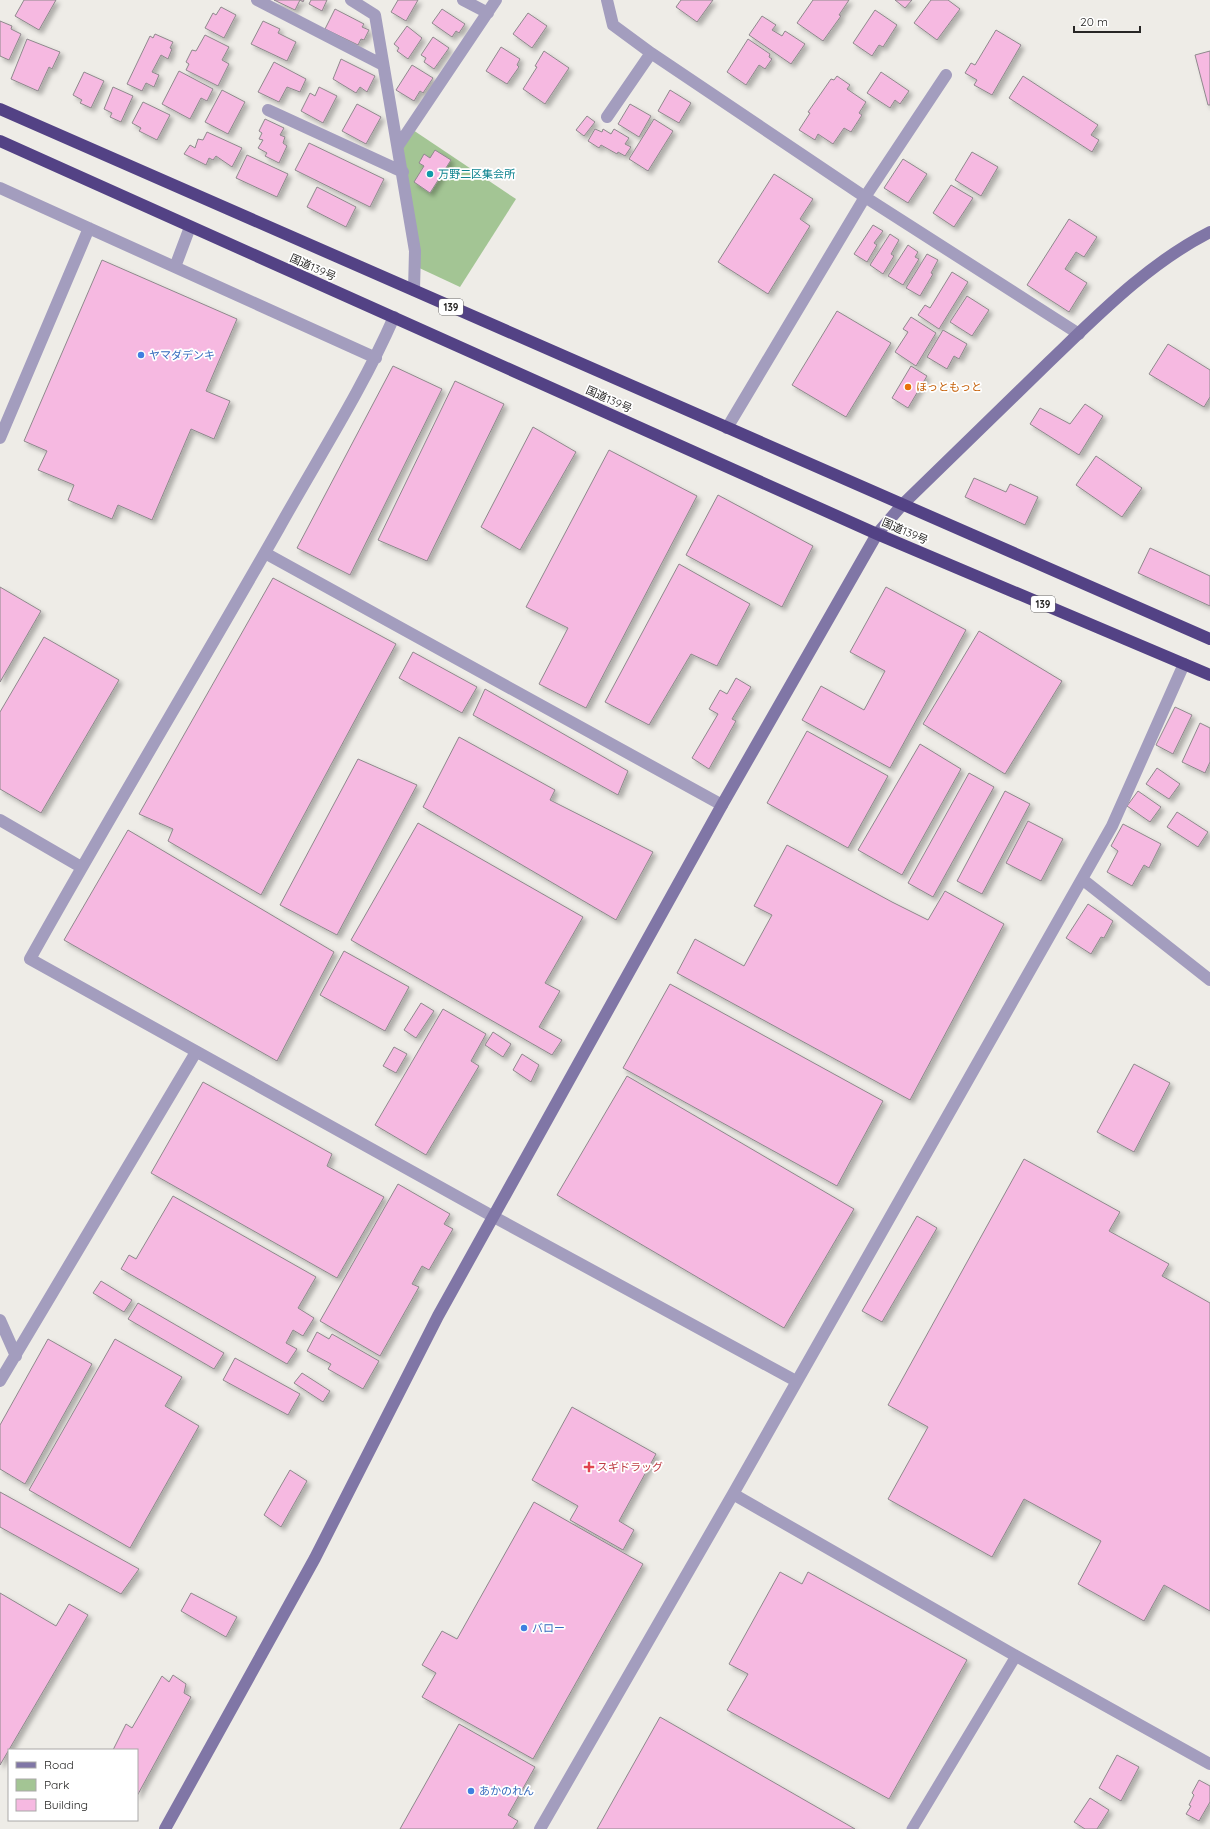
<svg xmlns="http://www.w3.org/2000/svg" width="1210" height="1829" viewBox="0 0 1210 1829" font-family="Quicksand,'Noto Sans JP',sans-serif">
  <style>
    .green { fill: #a3c594 }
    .building { fill: #f6b9e1; stroke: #8e898c; filter: url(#shadow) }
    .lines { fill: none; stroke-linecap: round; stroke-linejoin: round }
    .lane { stroke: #a39dbe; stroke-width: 11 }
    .street { stroke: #a39dbe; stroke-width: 12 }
    .secondary { stroke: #8076a6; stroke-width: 12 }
    .highway { stroke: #534285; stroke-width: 12 }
    .culture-dot { fill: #0f9aa8; stroke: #fff; stroke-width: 1.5 }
    .shop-dot { fill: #3f7fe0; stroke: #fff; stroke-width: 1.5 }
    .food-dot { fill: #e8710a; stroke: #fff; stroke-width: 1.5 }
    .health-dot { fill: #e0444e; stroke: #fff; stroke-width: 1.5 }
    .labels { text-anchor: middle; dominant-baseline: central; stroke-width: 3.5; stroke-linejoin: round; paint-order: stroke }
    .shield { fill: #fff; stroke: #686766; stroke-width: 1 }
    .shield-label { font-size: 10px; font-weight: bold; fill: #272625 }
    .culture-label { font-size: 11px; fill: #0d838f; stroke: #fff; text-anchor: start }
    .street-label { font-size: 11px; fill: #272625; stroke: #fff }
    .shop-label { font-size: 11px; fill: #366cbe; stroke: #fff; text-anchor: start }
    .food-label { font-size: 11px; fill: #c56008; stroke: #fff; text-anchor: start }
    .health-label { font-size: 11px; fill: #be3a42; stroke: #fff; text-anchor: start }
  </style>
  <defs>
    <filter id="shadow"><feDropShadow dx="3.5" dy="3.5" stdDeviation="2" flood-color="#0004"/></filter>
  </defs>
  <rect width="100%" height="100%" fill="#eeece7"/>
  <!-- green -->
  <path class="green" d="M410,128L516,199L460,287L415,266L398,146Z"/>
  <!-- building -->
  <path class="building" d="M24,0H56L39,30L15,16Z
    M274,0H304L303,2L300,0L295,10Z
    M311,0H327L322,11L309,4Z
    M398,0H418L406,21L391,12Z
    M681,0H713L697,22L676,7Z
    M813,0H849L839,15L841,16L823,41L797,23Z
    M895,0H912L905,8Z
    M931,0H948L960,9L937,40L914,23Z
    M221,7L236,15L224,38L205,28L213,13L216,15Z
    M335,9L364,24L362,27L369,30L364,40L361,39L358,45L325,29Z
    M442,9L465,24L459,33L456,31L452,37L432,23Z
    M875,10L897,25L883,47L879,45L872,56L853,43Z
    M528,13L547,26L532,48L513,34Z
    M762,16L776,25L772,30L782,36L785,31L805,44L791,64L749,35Z
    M0,21L12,26L11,29L21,34L9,60L0,56Z
    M263,21L280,29L278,33L296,42L287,61L251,44Z
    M407,26L422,38L408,59L397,51L399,48L394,44Z
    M996,30L1021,45L992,95L974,85L977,80L965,73L971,63L975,65Z
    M155,34L173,42L170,48L172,49L168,59L161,55L152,72L159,75L154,87L146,83L142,91L127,84L150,36L153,38Z
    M205,35L229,47L222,60L229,64L218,86L186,70L189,64L186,62L192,50L196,51Z
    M433,37L449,48L434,69L424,62L426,58L421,55Z
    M27,39L60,52L52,69L49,67L38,91L11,79Z
    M748,39L770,54L769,57L772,59L765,69L759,65L746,85L727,72Z
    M501,47L520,59L517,65L519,67L507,84L486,71Z
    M544,51L569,68L545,104L523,89L537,67L535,66Z
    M1210,51V105H1208L1195,55Z
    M341,59L375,76L367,92L360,87L356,93L333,79Z
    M274,62L306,79L300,92L287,87L279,102L258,92Z
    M412,65L433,78L423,93L420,91L414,101L396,90Z
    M179,71L213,89L207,101L201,98L190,119L162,104Z
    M84,72L104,81L91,108L80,103L82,100L73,95Z
    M881,72L909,91L900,104L895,100L890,108L867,93Z
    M837,76L850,85L847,89L866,102L859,113L862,115L851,132L844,128L833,144L818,134L815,140L799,130L810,113L808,112L831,79L834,80Z
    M1023,76L1098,125L1091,135L1099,140L1092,152L1009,98Z
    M113,87L133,96L121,122L110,117L112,113L104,109Z
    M319,87L337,96L323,123L301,111L310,93L315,96Z
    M222,90L245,102L228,134L205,122Z
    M670,90L691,103L679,123L658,111Z
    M143,102L170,115L157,140L139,131L141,128L132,123Z
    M357,104L381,117L366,144L342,131Z
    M630,104L651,116L639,137L618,124Z
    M587,116L595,122L584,136L576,130Z
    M265,119L284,128L280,135L285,137L283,143L287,146L279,163L265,156L267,153L258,148L263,140L259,139L262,133L259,131Z
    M654,119L673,131L648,171L629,159Z
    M595,129L602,132L603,129L611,134L614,129L629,138L625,144L631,147L625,156L618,152L617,154L601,145L599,148L588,141Z
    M207,132L242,148L232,167L216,156L213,160L209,158L206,165L184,154L190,145L195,148L198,139L203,140Z
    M309,143L384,179L370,207L295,170Z
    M435,150L451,160L430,193L414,182L424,166L419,163L424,154L430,158Z
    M972,152L998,167L981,196L955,180Z
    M247,155L288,174L277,197L236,178Z
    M903,159L927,174L908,203L884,188Z
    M774,174L813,199L800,219L810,226L768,294L718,262Z
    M951,185L973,198L954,227L933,213Z
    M317,187L356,207L346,227L307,207Z
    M1069,219L1097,237L1084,257L1076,252L1065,269L1087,283L1069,312L1027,285Z
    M873,225L883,231L874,243L877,245L867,262L854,254Z
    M890,234L899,240L891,254L894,256L883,274L870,265Z
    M908,245L918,252L915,257L919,259L903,285L888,276Z
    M927,254L938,260L931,273L933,274L920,296L906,288Z
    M102,260L237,319L206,391L230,401L214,439L191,429L152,520L118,505L112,519L68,500L74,485L38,470L47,451L24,441Z
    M952,272L968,282L939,329L918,315L925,305L930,308Z
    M967,296L989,310L972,336L950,322Z
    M837,311L891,343L846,417L792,385Z
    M911,317L936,333L916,366L895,352L908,332L903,329Z
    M943,330L967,344L959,359L954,356L947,369L927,357Z
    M1168,344L1210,370V397L1204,407L1149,374Z
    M393,366L442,389L350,575L297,548Z
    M911,366L927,376L908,408L892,398Z
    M455,381L504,404L427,561L378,540Z
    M1085,404L1103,416L1079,455L1030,424L1040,408L1070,424Z
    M533,427L576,452L520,550L481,527Z
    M609,450L697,496L586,708L539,684L568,628L526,607Z
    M1096,456L1142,488L1122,517L1076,485Z
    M974,478L1006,492L1010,484L1038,497L1025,525L965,497Z
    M718,495L813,546L782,607L686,555Z
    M1150,548L1210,576V606L1138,573Z
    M679,564L750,604L717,666L691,654L649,725L605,702Z
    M273,578L396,644L261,895L168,841L173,829L139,814Z
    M0,587L41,611L0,682Z
    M886,587L966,630L890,768L802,720L821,686L864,710L885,671L850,652Z
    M979,631L1062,681L1005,774L923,724Z
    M44,637L119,680L41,813L0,789V712Z
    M413,652L477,687L462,713L399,678Z
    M736,678L751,687L732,719L736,721L709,769L692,758L718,714L709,709L720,690L727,694Z
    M485,689L628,771L618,795L473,715Z
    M1175,707L1192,715L1173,754L1156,745Z
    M1200,723L1210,728V762L1205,773L1182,762Z
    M807,731L888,776L848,848L767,803Z
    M459,737L555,790L550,800L653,852L616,920L423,807Z
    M920,744L961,769L902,875L858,850Z
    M358,759L417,785L337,935L280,905Z
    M1157,768L1180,784L1169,799L1146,784Z
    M969,773L994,787L933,897L908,883Z
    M1005,791L1030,804L982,894L957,881Z
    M1138,791L1161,807L1150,822L1127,806Z
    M1177,812L1208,832L1198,847L1167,827Z
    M1028,821L1063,839L1041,881L1006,863Z
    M418,823L583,917L545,983L560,991L539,1027L562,1040L552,1055L351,940Z
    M1123,824L1161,844L1149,868L1144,865L1132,886L1107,872L1118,851L1111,846Z
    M128,830L334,952L277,1061L64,940Z
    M787,845L892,902L928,920L945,891L1004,924L910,1100L677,973L695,939L744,966L772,915L754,906Z
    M1088,904L1113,921L1104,938L1101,937L1091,954L1066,938Z
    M344,951L409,987L385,1031L320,995Z
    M670,984L883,1101L837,1186L623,1068Z
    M421,1003L434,1011L416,1038L404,1030Z
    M443,1009L486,1034L471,1061L479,1066L426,1155L375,1125Z
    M493,1032L511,1044L503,1057L485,1045Z
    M394,1047L407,1054L396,1073L383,1066Z
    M522,1054L539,1065L531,1082L513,1070Z
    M1134,1064L1170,1083L1134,1152L1097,1132Z
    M627,1076L854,1209L784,1328L557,1195Z
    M203,1082L332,1154L327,1166L384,1197L337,1278L151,1173Z
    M1024,1159L1120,1212L1109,1231L1169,1264L1162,1276L1210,1303V1611L1164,1585L1144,1621L1078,1584L1101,1541L1024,1499L992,1557L888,1499L928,1427L888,1405Z
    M398,1184L450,1214L444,1224L453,1229L429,1270L422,1266L412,1284L419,1287L380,1356L320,1321Z
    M173,1196L316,1277L298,1308L314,1318L303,1336L293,1330L286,1343L297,1349L287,1364L121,1269L129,1255L136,1259Z
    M917,1216L937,1228L882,1322L862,1311Z
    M101,1281L132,1300L124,1312L93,1293Z
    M138,1303L224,1353L214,1369L128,1319Z
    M317,1332L329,1339L332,1334L379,1361L363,1389L328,1369L331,1364L307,1351Z
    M48,1339L92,1364L25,1484L0,1469V1425Z
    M115,1339L182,1377L165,1406L199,1426L130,1548L29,1490Z
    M235,1358L300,1394L288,1415L223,1380Z
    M302,1373L330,1391L323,1402L294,1383Z
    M572,1407L656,1454L619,1521L634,1530L623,1550L570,1520L578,1506L532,1480Z
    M290,1470L307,1481L281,1527L264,1515Z
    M0,1492L139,1569L121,1594L0,1527Z
    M534,1502L643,1564L533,1759L422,1697L436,1673L422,1665L442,1631L457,1639Z
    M780,1572L802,1584L808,1572L967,1660L889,1799L727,1710L748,1674L729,1664Z
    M0,1593L56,1626L69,1604L88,1615L0,1765Z
    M191,1593L237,1617L226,1637L181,1611Z
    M173,1675L186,1684L184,1693L191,1697L137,1796V1750H113L126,1724L132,1728L162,1676L169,1682Z
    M660,1717L855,1829H597Z
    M459,1724L535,1767L508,1815L518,1821L513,1829H400Z
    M1117,1755L1139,1767L1121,1801L1099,1788Z
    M1199,1780L1210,1786V1802L1199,1821L1186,1814L1191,1806L1189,1805L1194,1795L1192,1793Z
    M1090,1798L1109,1810L1097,1829H1085L1074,1822Z"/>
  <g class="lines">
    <!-- lane -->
    <path class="lane" d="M912,1829L1016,1656"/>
    <!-- street -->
    <path class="street" d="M257,0L383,65
      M351,0L375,15L415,251L414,290
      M463,0L488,13
      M607,0L613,25L651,53L865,197L1079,334
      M268,110L403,172
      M607,117L651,53
      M398,146L496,0
      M0,188L376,358
      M175,267L190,227
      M394,317C362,390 318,458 279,528C197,672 111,814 30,959L494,1217L796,1381
      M727,428L865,197L946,75
      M0,438L89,228
      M265,553L722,805
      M0,820L81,867
      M1082,879L1210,980
      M0,1320L16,1356
      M0,1381L196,1052
      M733,1494L1016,1656L1210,1764
      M540,1829L733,1494L1112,826L1184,664"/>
    <!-- secondary -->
    <path class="secondary" d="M165,1829L315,1558L438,1316L722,805L877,534L902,505C951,457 1001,409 1050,361C1099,314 1149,263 1210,232"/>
    <!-- highway -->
    <path class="highway" d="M0,109L1210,639
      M0,141L877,534L1210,675"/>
  </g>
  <!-- markers -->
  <circle class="culture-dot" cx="430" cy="174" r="4"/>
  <g class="shop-dot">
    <circle cx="141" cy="355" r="4"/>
    <circle cx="524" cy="1628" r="4"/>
    <circle cx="471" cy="1791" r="4"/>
  </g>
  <circle class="food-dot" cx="908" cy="387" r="4"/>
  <path class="health-dot" d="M587 1461h4v4h4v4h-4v4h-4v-4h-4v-4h4z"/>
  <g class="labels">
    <!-- shield labels -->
    <g class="shield">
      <rect x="439" y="299" width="24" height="16" rx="3"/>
      <rect x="1031" y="596" width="24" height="16" rx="3"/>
    </g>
    <g class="shield-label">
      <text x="451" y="307">139</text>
      <text x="1043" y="604">139</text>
    </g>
    <!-- culture labels -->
    <g class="culture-label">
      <text x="438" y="174">万野二区集会所</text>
    </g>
    <!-- street labels -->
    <g class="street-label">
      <text transform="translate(313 267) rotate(24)">国道139号</text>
      <text transform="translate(609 399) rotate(24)">国道139号</text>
      <text transform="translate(905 531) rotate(23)">国道139号</text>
    </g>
    <!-- shop labels -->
    <g class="shop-label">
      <text x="149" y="355">ヤマダデンキ</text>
      <text x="532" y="1628">バロー</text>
      <text x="479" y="1791">あかのれん</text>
    </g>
    <!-- food labels -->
    <g class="food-label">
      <text x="916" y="387">ほっともっと</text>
    </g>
    <!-- health labels -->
    <g class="health-label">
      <text x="597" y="1467">スギドラッグ</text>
    </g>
  </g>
  <!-- legend -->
  <rect x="8" y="1749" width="130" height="72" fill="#ffffff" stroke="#a9a8a8"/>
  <rect x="16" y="1762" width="20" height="6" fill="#8076a6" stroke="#a9a8a8"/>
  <text x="44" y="1769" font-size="12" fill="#272625">Road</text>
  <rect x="16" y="1779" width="20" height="12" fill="#a3c594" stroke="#a9a8a8"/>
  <text x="44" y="1789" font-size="12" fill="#272625">Park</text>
  <rect x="16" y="1799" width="20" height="12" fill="#f6b9e1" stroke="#a9a8a8"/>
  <text x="44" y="1809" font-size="12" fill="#272625">Building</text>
  <!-- scale -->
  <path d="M1074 26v6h66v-6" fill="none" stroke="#272625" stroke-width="2"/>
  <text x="1080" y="26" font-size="12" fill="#272625" stroke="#ffffff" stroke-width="3" paint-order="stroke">20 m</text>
</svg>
